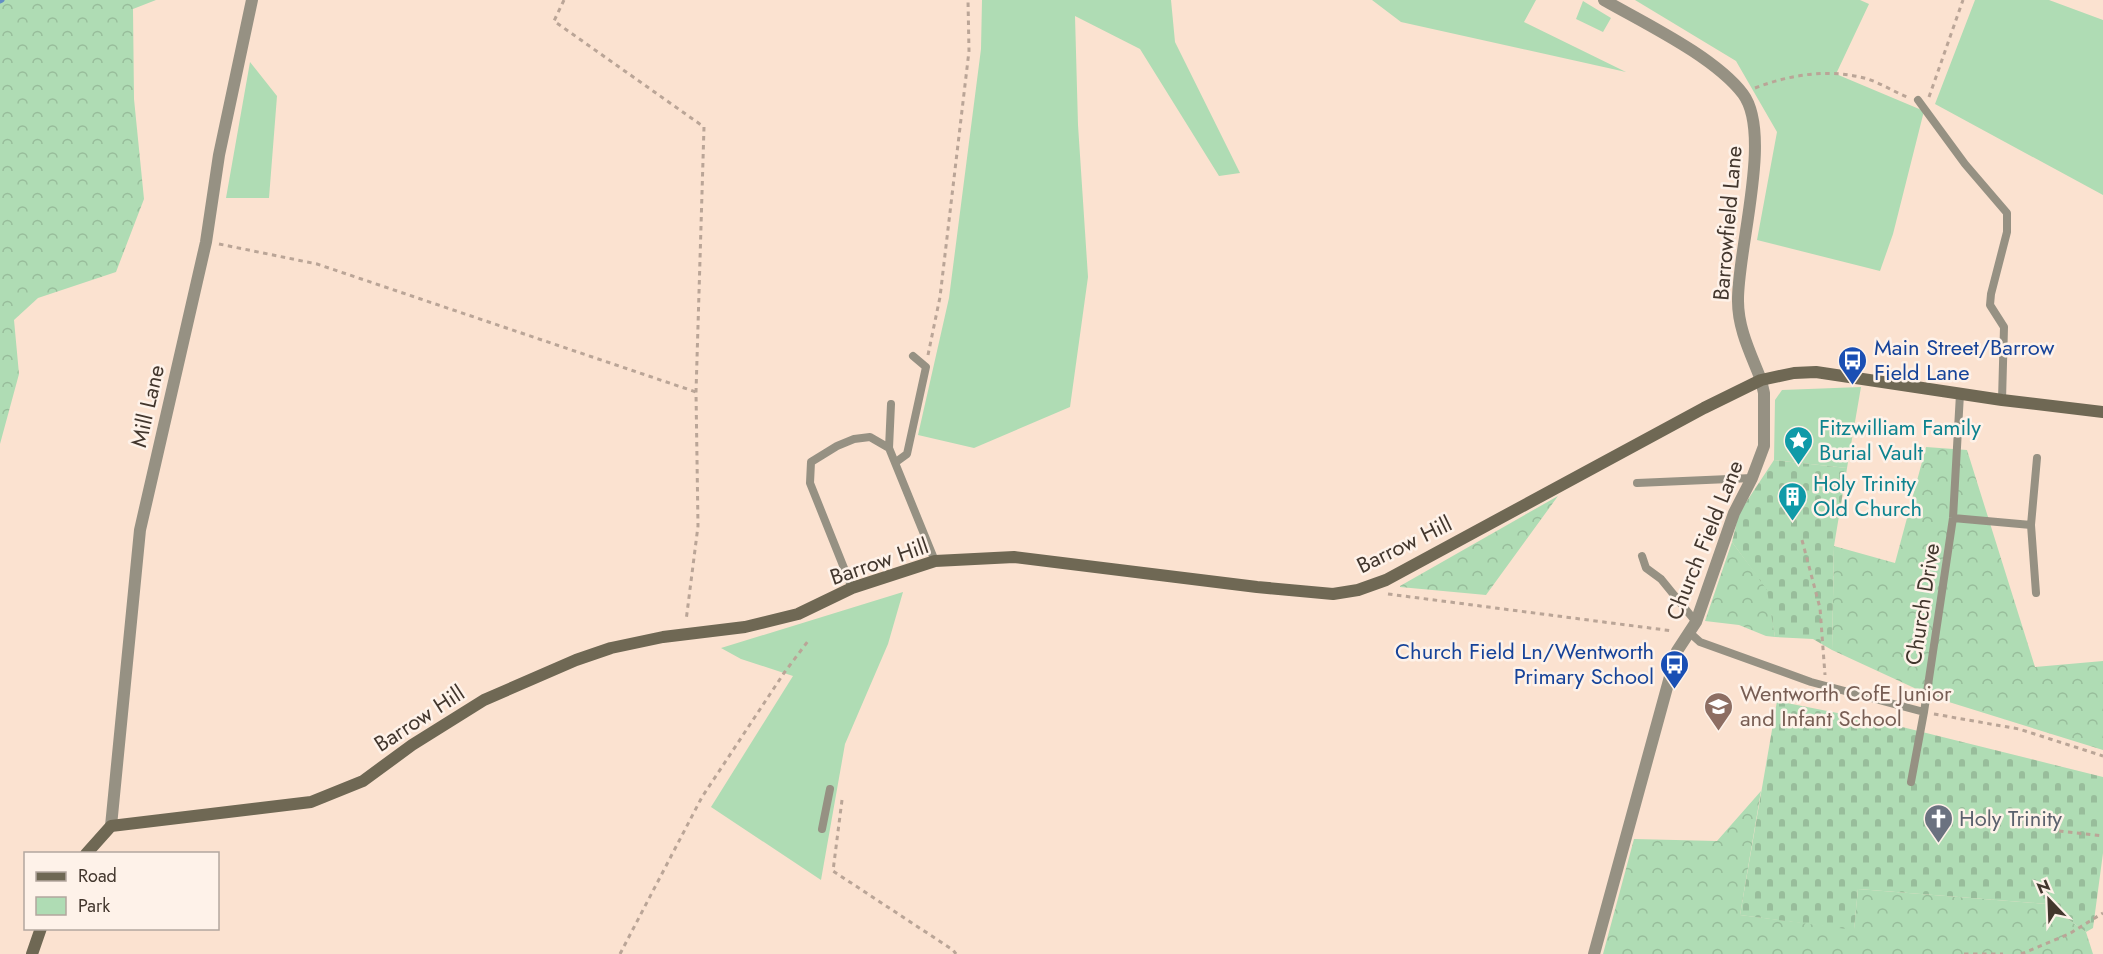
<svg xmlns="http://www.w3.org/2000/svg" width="2103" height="954" viewBox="0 0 2103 954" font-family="Jost,sans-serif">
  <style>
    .green { fill: #afdcb4 }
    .forest { fill: url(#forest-crowns) }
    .cemetery { fill: url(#cemetery-stones) }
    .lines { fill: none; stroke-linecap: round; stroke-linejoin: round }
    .stream { stroke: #638ec5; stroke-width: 5 }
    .path { stroke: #baa597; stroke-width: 3; stroke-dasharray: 4.5 4.5; stroke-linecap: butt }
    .service { stroke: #969183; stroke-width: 8 }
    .minor { stroke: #969183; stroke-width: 12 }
    .tertiary { stroke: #969183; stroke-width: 12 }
    .secondary { stroke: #6f6854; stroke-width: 12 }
    .labels { text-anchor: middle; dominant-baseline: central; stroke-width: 5; stroke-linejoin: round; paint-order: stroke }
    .street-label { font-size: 22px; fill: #42362d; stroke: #fef2e9 }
    .transit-label { font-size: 22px; fill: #164399; stroke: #fef2e9; text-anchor: start }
    .culture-label { font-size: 22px; fill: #0d838f; stroke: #fef2e9; text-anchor: start }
    .education-label { font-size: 22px; fill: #785e54; stroke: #fef2e9; text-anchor: start }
    .worship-label { font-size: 22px; fill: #5b616d; stroke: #fef2e9; text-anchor: start }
  </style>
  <defs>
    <pattern id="forest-crowns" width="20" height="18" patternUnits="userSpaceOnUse" patternTransform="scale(1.5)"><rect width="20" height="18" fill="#afdcb4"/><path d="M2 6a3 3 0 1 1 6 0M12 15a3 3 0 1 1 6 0" fill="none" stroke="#98bd9b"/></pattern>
    <pattern id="cemetery-stones" width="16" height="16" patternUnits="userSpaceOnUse" patternTransform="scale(1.5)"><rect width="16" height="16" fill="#afdcb4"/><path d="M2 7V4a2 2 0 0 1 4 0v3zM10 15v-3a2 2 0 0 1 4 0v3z" fill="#98bd9b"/></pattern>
  </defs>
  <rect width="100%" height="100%" fill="#fbe2d0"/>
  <!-- green -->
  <path class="green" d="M982,0H1171L1175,42L1240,173L1219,176L1140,49L1075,16L1078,125L1088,277L1070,407L974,448L918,435L949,298L981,49Z
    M1372,0H1536L1524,22L1626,72L1401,22Z
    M1635,0H1860L1869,4L1836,74L1924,111L1893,234L1880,271L1757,240L1777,132L1736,61Z
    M1975,0H2049L2103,20V195L1935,104Z
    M1583,1L1611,18L1603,32L1576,19Z
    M250,62L277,96L269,198H226Z
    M1861,387L1847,468L1774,460L1775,400L1782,390Z
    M903,592L888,644L845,744L821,880L711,807L793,676L741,659L721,648Z"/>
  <!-- forest -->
  <path class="forest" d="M0,0H156L133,9L134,99L144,199L116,272L38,298L14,320L19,374L0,444Z
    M1926,447L1967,450L2035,667L2103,661V750L1936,698L1832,650L1834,546L1895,563Z
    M1558,496L1486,595L1400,587V586Z
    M1732,542L1768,590L1775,637L1766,636L1739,625L1705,621Z
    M1761,791L1740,915L1854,929L1858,889L2047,904L2086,932L2093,954H1603L1634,839L1717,841Z"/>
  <!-- cemetery -->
  <path class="cemetery" d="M1774,460L1847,468L1834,546L1832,650L1813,639L1775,637L1767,590L1732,542L1739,513Z
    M1777,701L1878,721L2103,777V853L2093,928L2086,932L2047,904L1858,889L1854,930L1740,915Z"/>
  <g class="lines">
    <!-- stream -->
    <path class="stream" d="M0,1L2,0"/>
    <!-- path -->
    <path class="path" d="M564,0L554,21L704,127L696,392L698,526L686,621
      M1755,88C1789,75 1825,69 1860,77C1876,80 1892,91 1907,97
      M1929,97L1963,0
      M219,244L317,264L696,392
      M928,355L940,297L969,51L968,0
      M1802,540L1820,608L1825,675
      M1388,594L1673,631
      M1934,714L2019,729L2103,756
      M842,800L833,871L953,950L956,954
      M2059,831L2103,836
      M620,954L702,797L784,673L808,641
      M1964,954H2003
      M2021,954L2069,934L2103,913"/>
    <!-- service -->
    <path class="service" d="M1918,100L1965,164L2007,213V232L1991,294L1990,305L2004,327L2002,400
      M889,448L891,404
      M896,462L907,454L926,367L913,356
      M1637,483L1752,478
      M1953,518L2031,525L2037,458
      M2031,525L2036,593
      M1642,556L1646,568L1661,579L1696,622
      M852,588L810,483L811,462L837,446L854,439L870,437L889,448L935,561
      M1690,633L1700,642L1811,682L1924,712
      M1911,782L1924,712L1953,518L1960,394
      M822,829L830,789"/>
    <!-- minor -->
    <path class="minor" d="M111,826L140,530L206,242L219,155L252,0
      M1594,954L1677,651L1696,622L1734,513L1752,478L1764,446V393L1761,380"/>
    <!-- tertiary -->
    <path class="tertiary" d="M1604,0C1646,24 1715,57 1743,94C1773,134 1737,251 1738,301C1738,329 1751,354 1761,380"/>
    <!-- secondary -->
    <path class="secondary" d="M86,854L111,826L311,802L363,781L412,745L484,700L576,660L611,648L663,637L745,627L798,614L852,588L935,561L1014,557L1257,587L1333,594L1358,590L1386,580L1704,408L1761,380L1794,373L1816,372L2002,400L2103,412
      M32,954L41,928"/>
  </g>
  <!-- icons -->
  <defs>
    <symbol id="bus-pin" viewBox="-11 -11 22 30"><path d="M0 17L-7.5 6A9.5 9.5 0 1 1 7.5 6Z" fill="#1a4fb4" stroke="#fef2e9"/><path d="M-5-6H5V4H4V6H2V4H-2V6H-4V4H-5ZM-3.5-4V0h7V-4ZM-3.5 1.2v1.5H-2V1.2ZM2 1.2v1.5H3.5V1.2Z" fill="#fff"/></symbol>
    <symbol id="sight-pin" viewBox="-11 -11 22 30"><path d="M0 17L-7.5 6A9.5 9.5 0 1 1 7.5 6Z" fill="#0f9aa8" stroke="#fef2e9"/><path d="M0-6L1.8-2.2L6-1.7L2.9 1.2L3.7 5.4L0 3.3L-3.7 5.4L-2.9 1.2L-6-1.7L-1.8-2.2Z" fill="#fff"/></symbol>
    <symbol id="building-pin" viewBox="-11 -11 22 30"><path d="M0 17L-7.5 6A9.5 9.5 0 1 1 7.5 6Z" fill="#0f9aa8" stroke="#fef2e9"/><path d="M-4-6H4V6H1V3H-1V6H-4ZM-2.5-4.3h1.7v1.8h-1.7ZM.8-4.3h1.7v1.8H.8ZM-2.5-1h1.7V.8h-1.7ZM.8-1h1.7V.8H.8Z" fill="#fff"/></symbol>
    <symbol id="school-pin" viewBox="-11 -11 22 30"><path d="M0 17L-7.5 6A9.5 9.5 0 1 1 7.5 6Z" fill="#8d6e63" stroke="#fef2e9"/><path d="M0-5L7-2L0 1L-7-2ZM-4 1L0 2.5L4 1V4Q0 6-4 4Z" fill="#fff"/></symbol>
    <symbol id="church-pin" viewBox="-11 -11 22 30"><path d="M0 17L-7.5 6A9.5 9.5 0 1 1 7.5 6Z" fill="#6b7280" stroke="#fef2e9"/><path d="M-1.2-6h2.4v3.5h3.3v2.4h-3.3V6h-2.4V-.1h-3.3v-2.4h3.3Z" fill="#fff"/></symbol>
  </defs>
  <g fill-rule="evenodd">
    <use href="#bus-pin" x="1836" y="344" width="33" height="45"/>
    <use href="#sight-pin" x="1782" y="424" width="33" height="45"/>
    <use href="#building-pin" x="1776" y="480" width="33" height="45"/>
    <use href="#bus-pin" x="1658" y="648" width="33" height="45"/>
    <use href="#school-pin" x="1702" y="690" width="33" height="45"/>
    <use href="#church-pin" x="1922" y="802" width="33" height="45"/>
  </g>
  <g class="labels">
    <!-- street labels -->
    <g class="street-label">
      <text transform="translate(1727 223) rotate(-85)">Barrowfield Lane</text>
      <text transform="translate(147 406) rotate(-77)">Mill Lane</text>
      <text transform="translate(1704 540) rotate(-68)">Church Field Lane</text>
      <text transform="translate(1404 544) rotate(-26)">Barrow Hill</text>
      <text transform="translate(879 561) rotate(-19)">Barrow Hill</text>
      <text transform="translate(1922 604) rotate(-81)">Church Drive</text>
      <text transform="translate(419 718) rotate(-33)">Barrow Hill</text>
    </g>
    <!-- transit labels -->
    <g class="transit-label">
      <text x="1874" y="347">Main Street/Barrow<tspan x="1874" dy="25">Field Lane</tspan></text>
      <text x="1654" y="651" text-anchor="end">Church Field Ln/Wentworth<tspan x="1654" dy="25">Primary School</tspan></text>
    </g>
    <!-- culture labels -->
    <g class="culture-label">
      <text x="1819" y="427">Fitzwilliam Family<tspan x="1819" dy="25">Burial Vault</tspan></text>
      <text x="1813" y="483">Holy Trinity<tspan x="1813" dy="25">Old Church</tspan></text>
    </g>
    <!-- education labels -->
    <g class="education-label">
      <text x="1740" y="693">Wentworth CofE Junior<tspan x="1740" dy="25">and Infant School</tspan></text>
    </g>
    <!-- worship labels -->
    <g class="worship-label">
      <text x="1959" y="818">Holy Trinity</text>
    </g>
  </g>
  <!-- legend -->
  <rect x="24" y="852" width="195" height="78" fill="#fef2e9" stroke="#b3a79e" stroke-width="1.5"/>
  <rect x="36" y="872" width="30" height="9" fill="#6f6854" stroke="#b3a79e" stroke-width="1.5"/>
  <text x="78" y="882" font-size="18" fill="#42362d">Road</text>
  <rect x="36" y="897" width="30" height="18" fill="#afdcb4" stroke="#b3a79e" stroke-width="1.5"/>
  <text x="78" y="912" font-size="18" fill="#42362d">Park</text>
  <!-- north arrow -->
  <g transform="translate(2049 900) rotate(337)" stroke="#fef2e9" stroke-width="4.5" paint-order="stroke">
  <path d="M0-4.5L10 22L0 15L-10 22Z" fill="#42362d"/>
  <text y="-9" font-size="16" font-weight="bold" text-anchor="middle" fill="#42362d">N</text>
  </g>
</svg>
